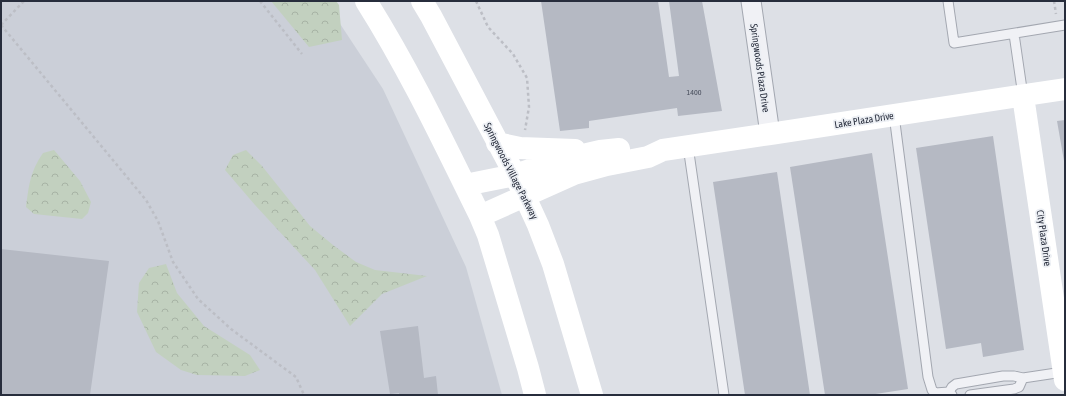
<svg xmlns="http://www.w3.org/2000/svg" width="1066" height="396" viewBox="0 0 1066 396" font-family="'Asap Condensed',sans-serif">
  <style>
    .built { fill: #cbcfd8 }
    .forest { fill: url(#forest-crowns) }
    .building { fill: #b5b9c3 }
    .lines { fill: none; stroke-linecap: round; stroke-linejoin: round }
    .lane-casing { stroke: #a3a7b0; stroke-width: 11 }
    .street-casing { stroke: #a3a7b0; stroke-width: 21 }
    .path { stroke: #bcbec5; stroke-width: 2.5; stroke-dasharray: 3 3; stroke-linecap: butt }
    .lane { stroke: #f0f1f5; stroke-width: 9 }
    .street { stroke: #f0f1f5; stroke-width: 19 }
    .secondary { stroke: #fff; stroke-width: 22 }
    .labels { text-anchor: middle; dominant-baseline: central; stroke-width: 3.5; stroke-linejoin: round; paint-order: stroke }
    .number-label { font-size: 8px; fill: #4a505e }
    .street-label { font-size: 10px; fill: #272d3c; stroke: #eceff4 }
  </style>
  <defs>
    <pattern id="forest-crowns" width="20" height="18" patternUnits="userSpaceOnUse"><rect width="20" height="18" fill="#c2d0bf"/><path d="M2 6a3 3 0 1 1 6 0M12 15a3 3 0 1 1 6 0" fill="none" stroke="#a7b3a5"/></pattern>
  </defs>
  <rect width="100%" height="100%" fill="#dde0e6"/>
  <!-- built -->
  <path class="built" d="M1,1H325L383,89L466,267L502,395H1Z"/>
  <!-- forest -->
  <path class="forest" d="M271,1H336L339,5L342,40L309,47Z
    M54,150L80,181L91,202L88,213L82,219L34,214L26,207C29,185 30,172 43,153Z
    M246,150L262,166L310,226L333,245L356,262L375,270L427,276L382,294L350,326L315,270L255,205L225,170L233,155Z
    M166,264L177,293L204,326L250,355L260,370L245,376L197,375L181,370L156,352L137,312L139,283L149,268Z"/>
  <!-- building -->
  <path class="building" d="M541,1H658L669,77L679,76L669,1H702L722,111L678,116L677,108L589,121V128L560,131Z
    M1065,120V161H1064L1057,121Z
    M993,136L1024,350L983,357L981,343L946,349L916,148Z
    M872,153L908,389L869,395H825L790,167Z
    M777,172L810,395H745L713,182Z
    M1,249L109,261L90,395H1Z
    M418,326L424,378L436,376L438,395H399V393L390,394L380,331Z"/>
  <g class="lines">
    <defs>
      <path id="lane" d="M948,1L954,43L1065,25
        M1014,34L1023,96
        M894,115L928,377L932,390L935,393L949,392
        M688,146L724,395
        M952,395L949,392L952,387L956,384L1003,376H1014L1023,378L1063,372
        M970,395L1014,389L1019,387L1023,378"/>
      <path id="street" d="M751,1L770,134"/>
    </defs>
    <!-- lane casing -->
    <use href="#lane" class="lane-casing"/>
    <!-- street casing -->
    <use href="#street" class="street-casing"/>
    <!-- path -->
    <path class="path" d="M260,1L302,54
      M476,1L488,27L513,54L527,78L529,107L525,130
      M1054,1L1056,14
      M1,25L146,200L158,221L173,262L198,299L231,329L296,377L304,395
      M1,25L24,1"/>
    <!-- lane -->
    <use href="#lane" class="lane"/>
    <!-- street -->
    <use href="#street" class="street"/>
    <!-- secondary -->
    <path class="secondary" d="M366,1C409,69 444,143 480,216L488,235L528,368L535,395
      M422,1L431,16L515,175L538,225L553,264L592,395
      M1023,96L1065,380
      M497,143L520,148L575,150
      M465,185L515,175L557,161L600,151L619,149
      M480,216L574,174L607,165L648,157L663,150L770,134L1065,89"/>
  </g>
  <g class="labels">
    <!-- number labels -->
    <g class="number-label">
      <text x="694" y="92">1400</text>
    </g>
    <!-- street labels -->
    <g class="street-label">
      <text transform="translate(760 68) rotate(82)">Springwoods Plaza Drive</text>
      <text transform="translate(864 120) rotate(-9)">Lake Plaza Drive</text>
      <text transform="translate(511 171) rotate(63)">Springwoods Village Parkway</text>
      <text transform="translate(1044 238) rotate(82)">City Plaza Drive</text>
    </g>
  </g>
  <!-- border -->
  <rect width="1066" height="396" fill="none" stroke="#272d3c" stroke-width="4"/>
</svg>
